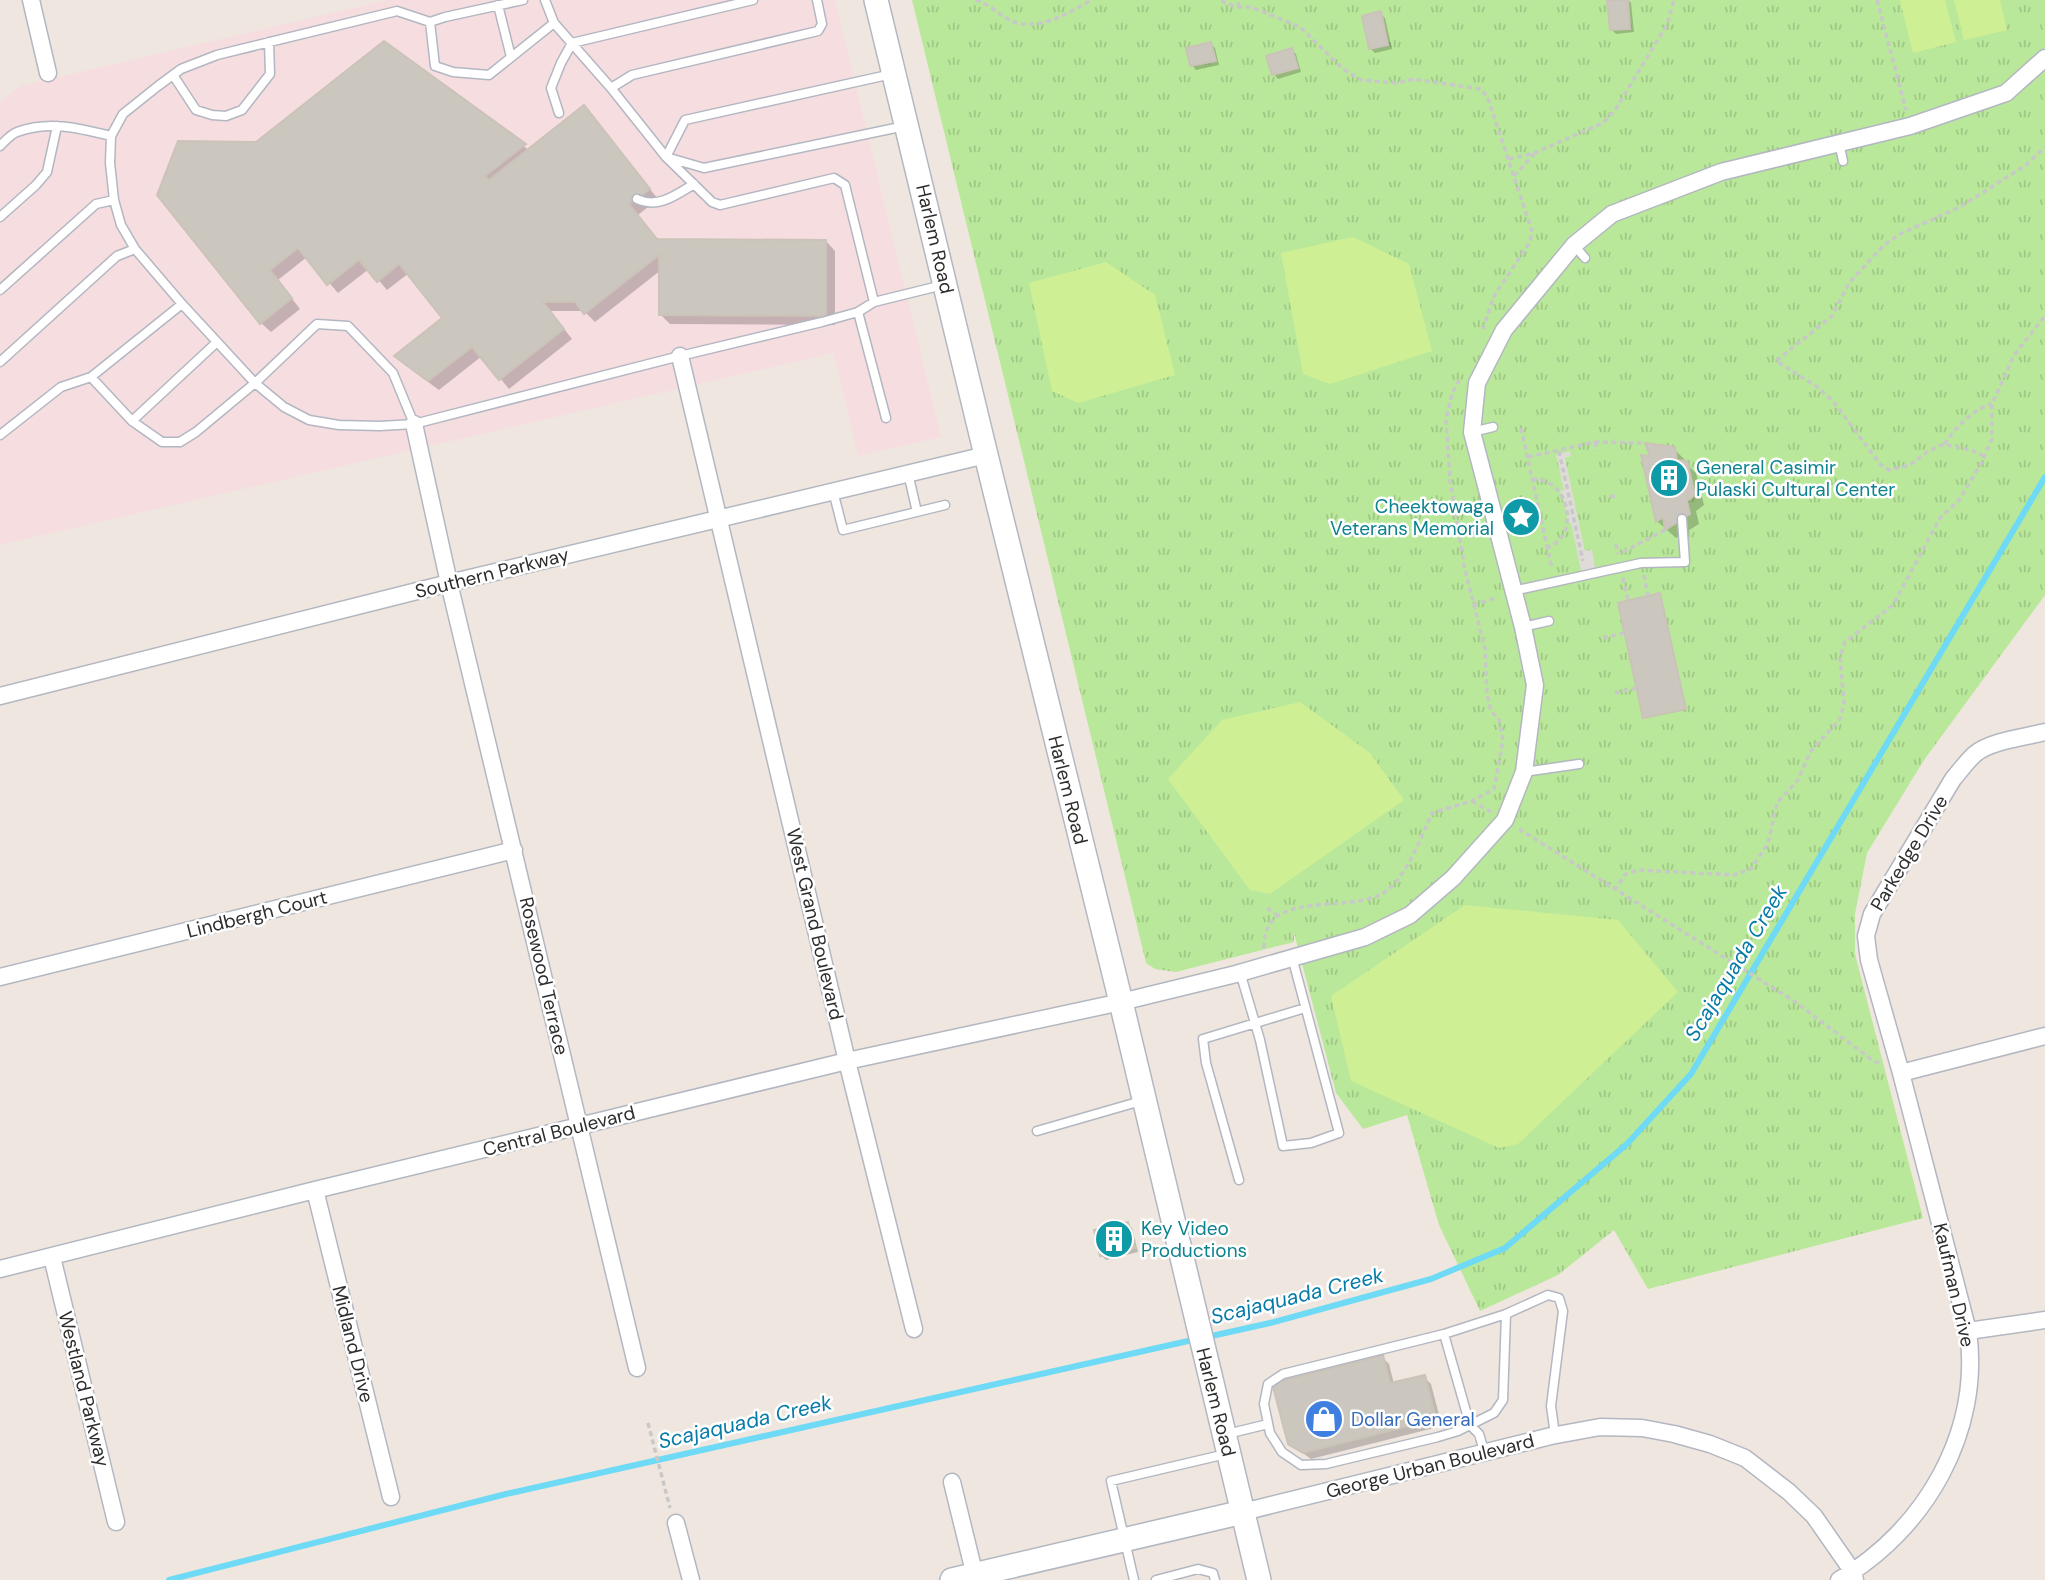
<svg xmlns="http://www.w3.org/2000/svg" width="2045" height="1580" viewBox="0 0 2045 1580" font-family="'DM Sans',sans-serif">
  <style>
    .medical { fill: #f6dde0 }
    .grass { fill: url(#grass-tufts) }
    .pitch { fill: #cfef95 }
    .plaza { fill: #dfdbd7 }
    .shadow { fill: #0003 }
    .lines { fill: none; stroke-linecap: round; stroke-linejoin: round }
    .stream { stroke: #6edaf5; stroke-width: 6 }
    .building { fill: #cbc6be; stroke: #cbc3b8; stroke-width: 2 }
    .lane-casing { stroke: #b3b7c1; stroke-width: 11 }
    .street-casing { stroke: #b3b7c1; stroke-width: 19 }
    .secondary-casing { stroke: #b3b7c1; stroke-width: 26 }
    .path { stroke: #c8c8c8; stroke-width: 3.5; stroke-dasharray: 5 3.5; stroke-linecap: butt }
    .lane { stroke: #fff; stroke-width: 8 }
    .street { stroke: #fff; stroke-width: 16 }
    .secondary { stroke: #fff; stroke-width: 23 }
    .labels { text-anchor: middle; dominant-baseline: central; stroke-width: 5; stroke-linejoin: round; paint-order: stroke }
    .street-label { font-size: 19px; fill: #2d2d2d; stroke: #fff }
    .culture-label { font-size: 19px; fill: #0d838f; stroke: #fff; text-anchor: start }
    .shop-label { font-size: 19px; fill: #366cbe; stroke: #fff; text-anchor: start }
    .water-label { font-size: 21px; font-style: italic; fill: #067aa8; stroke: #fff }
  </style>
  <defs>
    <pattern id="grass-tufts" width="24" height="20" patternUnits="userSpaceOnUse" patternTransform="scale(1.75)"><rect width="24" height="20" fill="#b9e89a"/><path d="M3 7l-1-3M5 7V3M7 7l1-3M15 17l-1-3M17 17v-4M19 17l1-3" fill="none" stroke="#9fc785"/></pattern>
  </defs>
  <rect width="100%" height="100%" fill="#efe7df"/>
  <!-- medical -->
  <path class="medical" d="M387,0H835L941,437L858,456L834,353L0,545V102L20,86Z"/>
  <!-- grass -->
  <path class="grass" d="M912,0H2045V595L1924,760L1867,853L1855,914V954L1923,1218L1648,1289L1614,1230L1558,1275L1480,1311L1439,1225L1407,1115L1363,1129L1336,1093L1294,933V942L1176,972L1155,969L1146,963Z"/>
  <!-- pitch -->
  <path class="pitch" d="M1900,0H1945L1956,42L1913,53Z
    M1954,0H2000L2007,30L1964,40Z
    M1353,237L1409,264L1432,351L1330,384L1303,374L1281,253Z
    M1106,262L1155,295L1175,375L1078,403L1052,391L1029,283Z
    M1300,702L1370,753L1404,800L1270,894L1250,890L1168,779L1222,720Z
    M1465,905L1618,920L1678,992L1518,1144L1499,1148L1351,1081L1331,996Z"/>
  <!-- plaza -->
  <path class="plaza" d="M1570,451L1571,456L1565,458L1585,551L1592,550L1596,573L1582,576L1571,523H1567V513L1560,491L1564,490L1556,455Z"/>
  <!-- shadow -->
  <path class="shadow" d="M1609,0H1628L1631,3L1634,32L1616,34L1612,30Z
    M1380,13L1385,18L1392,49L1375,53L1371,49Z
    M384,43L530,151L584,108L658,199L638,215L658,241H826L835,251V325L670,324L661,315V270L595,322L584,311H550L572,339L509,389L482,356L439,390L405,365L396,356L444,318L409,273L387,290L369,269L338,293L307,257L278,280L300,309L271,332L261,323L256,144Z
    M1211,44L1215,48L1219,65L1196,70L1192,65Z
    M1292,50L1296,54L1301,72L1278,79L1274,74Z
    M1674,449L1684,459L1685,463L1696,473L1704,505L1696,511L1699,524L1676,538L1657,521L1652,458Z
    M1661,597L1686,710L1646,718L1644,717Z
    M1128,1224L1132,1228L1138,1252L1106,1260L1102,1256L1096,1232Z
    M1382,1357L1389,1364L1394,1384L1424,1377L1431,1384L1442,1426L1311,1459L1296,1448Z"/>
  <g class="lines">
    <!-- stream -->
    <path class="stream" d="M1207,1337L1270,1323L1431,1279L1505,1248L1627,1144L1691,1074L2045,477
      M169,1580L506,1494L1197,1339"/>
  </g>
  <!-- building -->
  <path class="building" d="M1607,0H1628L1630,29L1610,30Z
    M1381,11L1388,45L1369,49L1362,16Z
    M384,41L526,144L485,176L489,180L584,105L650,189L629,204L657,239L826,240V316L659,315V255L584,314L575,302H543L564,329L499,380L472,347L428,381L394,356L442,318L399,264L377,282L359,260L327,285L298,248L270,270L292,298L260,324L157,195L178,141L256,142Z
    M1211,42L1216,61L1190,66L1186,48Z
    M1292,48L1298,68L1272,75L1266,56Z
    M1645,443L1675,447L1677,460L1687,461L1695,495L1687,501L1690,514L1665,530L1663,517L1656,522L1641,455L1650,456Z
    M1660,593L1686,709L1643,718L1618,603Z
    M1128,1222L1135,1248L1100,1256L1094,1230Z
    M1383,1355L1390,1383L1425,1375L1436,1419L1303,1453L1288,1444L1272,1383Z"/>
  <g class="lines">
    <defs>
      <path id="lane" d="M523,0L445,17L430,22L397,11L217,55L181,69L158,86L123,114L111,136L110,163L114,200L121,225L135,249L182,304L255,383L284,407L309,420L339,425L380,426L414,424L680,356L822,322L858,312L874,302L943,285
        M545,0L554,23L611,88L666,157L712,202L720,205L834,178L845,185L874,302
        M498,5L511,57
        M430,22L435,66L453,72L489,75L554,23
        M892,74L685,120L666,157L704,168L905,126
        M173,75L196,110L212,115L226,116L242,110L270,74L269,42
        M611,88L632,75L818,31L822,24L817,0
        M559,113L551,88L561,63L572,43L753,0
        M1839,143L1843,161
        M0,146C5,141 11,134 17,132C49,120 79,128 111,136
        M637,199C658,209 676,195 694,184
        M0,217L36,185L47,172L57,126
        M1574,245L1585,258
        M0,290L96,204L114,200
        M858,312L886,418
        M0,362L117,256L135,249
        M91,377L132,421L162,442H180L196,432L255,383L317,324L348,326L393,373L414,424
        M132,421L217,342
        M1472,432L1493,427
        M0,435L61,387L91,377L182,304
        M908,473L917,512
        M833,491L843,530L945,505
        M1513,591L1641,563L1685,562L1682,519
        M1523,627L1549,621
        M1524,772L1579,764
        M1240,972L1260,1040L1283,1146L1311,1143L1339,1133L1292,957
        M1037,1131L1141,1101
        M1239,1180L1206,1063L1203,1039L1305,1008
        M1506,1314L1503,1400L1494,1413L1458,1431L1438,1437L1326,1464L1301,1465L1282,1452L1270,1433L1264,1404L1268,1384L1283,1374L1444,1334L1506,1314L1548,1295L1559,1298L1563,1311L1551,1406L1555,1435
        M1444,1334L1470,1425L1479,1434L1484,1451
        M1227,1434L1268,1424
        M1134,1580L1111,1481L1226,1454
        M1156,1580L1198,1569L1213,1573L1215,1580"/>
      <path id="street" d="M31,0L48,73
        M680,356L847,1061L914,1329
        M414,424L449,583L637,1368
        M0,696L449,583L986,455
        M0,977L514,850
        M1901,1073L2045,1036
        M315,1190L391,1497
        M52,1257L116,1522
        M0,1269L315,1190L847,1061L1121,1002L1236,974L1365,937L1410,915L1453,878L1505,820L1524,772L1535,685L1523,627L1472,432L1477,383L1504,330L1574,245L1612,214L1721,172L1910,126L2006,93L2045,58
        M1968,1331L2045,1320
        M952,1482L976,1580
        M1243,1512L1551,1436L1600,1427L1642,1428L1674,1434L1710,1444L1745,1458L1789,1492L1814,1516L1853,1572L1855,1580
        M676,1523L691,1580
        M1839,1580C1925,1530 1982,1432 1968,1331L1901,1073L1869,960L1866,936L1872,914L1953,779C1960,771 1967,761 1975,754C1990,741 2026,737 2045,732"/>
      <path id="secondary" d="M876,0L986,455L1121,1002L1259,1580
        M952,1580L1243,1512"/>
    </defs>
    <!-- lane casing -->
    <use href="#lane" class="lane-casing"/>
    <!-- street casing -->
    <use href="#street" class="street-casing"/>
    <!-- secondary casing -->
    <use href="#secondary" class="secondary-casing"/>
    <!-- path -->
    <path class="path" d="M976,0C990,4 1001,17 1014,22C1041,31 1069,12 1092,0
      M1222,0L1225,3L1238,7H1251L1300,27L1343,69L1361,80L1396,83L1414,79L1480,89L1487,96L1532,231L1530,242L1494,296L1483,329
      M1877,0L1906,110
      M1238,7L1239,0
      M1509,159L1534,153L1603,123L1615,110L1667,25L1674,0
      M1514,176L1534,154
      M1521,428L1552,569
      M1595,442L1597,451
      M1944,444C1958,426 1970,411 1992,404
      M1559,451L1583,561
      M1984,456L1973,451L1944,444L1927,452L1910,465L1889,470L1880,464L1833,401L1816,386L1776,361L1832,316L1849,283L1884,245L1900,234L1960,207L2026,165L2045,147
      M1528,457L1595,442L1645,443
      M1532,479C1538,480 1544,480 1549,483C1568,493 1575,527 1557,542C1554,545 1550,546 1547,548
      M1610,497L1615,496
      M1616,544L1618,554
      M1623,552L1665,530
      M1644,575L1648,596
      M1623,578L1628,600
      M1473,605L1498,597
      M1603,638L1624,633
      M1615,693L1636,688
      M1472,801L1491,812
      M1519,829L1794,1001L1872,1060L1879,1063
      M1614,890L1626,874L1638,870L1734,875L1751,869L1768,843L1777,803L1798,780L1810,752L1840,719L1844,703L1840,657L1845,642L1893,605L1940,518L1959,500L1982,462L1992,439V404L2014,355L2045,316
      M1267,908L1278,916
      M1264,948C1262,884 1356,918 1389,889C1408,872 1422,836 1432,813L1472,801L1494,789L1503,740L1499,720L1491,711L1487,695L1485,649L1465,570L1450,480L1446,420L1452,394L1459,380
      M648,1423L670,1508"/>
    <!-- lane -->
    <use href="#lane" class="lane"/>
    <!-- street -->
    <use href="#street" class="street"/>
    <!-- secondary -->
    <use href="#secondary" class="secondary"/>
  </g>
  <!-- icons -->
  <defs>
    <symbol id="building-disc" viewBox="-11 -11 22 22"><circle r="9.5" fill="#0f9aa8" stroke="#fff"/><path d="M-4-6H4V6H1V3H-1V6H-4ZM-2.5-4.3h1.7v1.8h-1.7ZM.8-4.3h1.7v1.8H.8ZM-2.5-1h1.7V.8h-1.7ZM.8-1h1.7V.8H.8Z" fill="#fff"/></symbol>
    <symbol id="sight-disc" viewBox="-11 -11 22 22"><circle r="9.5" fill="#0f9aa8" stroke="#fff"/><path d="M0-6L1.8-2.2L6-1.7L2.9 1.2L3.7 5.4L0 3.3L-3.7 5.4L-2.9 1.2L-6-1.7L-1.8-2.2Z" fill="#fff"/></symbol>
    <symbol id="shop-disc" viewBox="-11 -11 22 22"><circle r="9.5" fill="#3f7fe0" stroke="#fff"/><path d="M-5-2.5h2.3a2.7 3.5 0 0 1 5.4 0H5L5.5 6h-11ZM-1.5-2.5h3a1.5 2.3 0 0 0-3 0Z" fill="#fff"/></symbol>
  </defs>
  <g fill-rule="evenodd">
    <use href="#building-disc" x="1647" y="456" width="44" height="44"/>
    <use href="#sight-disc" x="1499" y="495" width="44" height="44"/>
    <use href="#building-disc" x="1092" y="1217" width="44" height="44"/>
    <use href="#shop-disc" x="1302" y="1397" width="44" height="44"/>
  </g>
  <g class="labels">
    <!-- street labels -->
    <g class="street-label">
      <text transform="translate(935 239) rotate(77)">Harlem Road</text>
      <text transform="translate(492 573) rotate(-14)">Southern Parkway</text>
      <text transform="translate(1068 790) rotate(76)">Harlem Road</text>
      <text transform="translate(1909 853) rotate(-59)">Parkedge Drive</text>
      <text transform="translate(257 914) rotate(-14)">Lindbergh Court</text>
      <text transform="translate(815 924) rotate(77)">West Grand Boulevard</text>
      <text transform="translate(544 976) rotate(77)">Rosewood Terrace</text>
      <text transform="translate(559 1131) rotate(-14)">Central Boulevard</text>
      <text transform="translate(1954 1285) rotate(77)">Kaufman Drive</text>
      <text transform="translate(353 1344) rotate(76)">Midland Drive</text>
      <text transform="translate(84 1389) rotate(76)">Westland Parkway</text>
      <text transform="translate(1216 1402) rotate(76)">Harlem Road</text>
      <text transform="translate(1430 1466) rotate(-14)">George Urban Boulevard</text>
    </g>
    <!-- culture labels -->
    <g class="culture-label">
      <text x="1696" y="467">General Casimir<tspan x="1696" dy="22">Pulaski Cultural Center</tspan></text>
      <text x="1494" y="506" text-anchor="end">Cheektowaga<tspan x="1494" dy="22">Veterans Memorial</tspan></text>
      <text x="1141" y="1228">Key Video<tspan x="1141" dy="22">Productions</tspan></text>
    </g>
    <!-- shop labels -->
    <g class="shop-label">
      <text x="1351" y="1419">Dollar General</text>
    </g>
    <!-- water labels -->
    <g class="water-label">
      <text transform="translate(1736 963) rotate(-59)">Scajaquada Creek</text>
      <text transform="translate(1297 1296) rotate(-14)">Scajaquada Creek</text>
      <text transform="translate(745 1422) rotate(-13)">Scajaquada Creek</text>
    </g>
  </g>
</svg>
